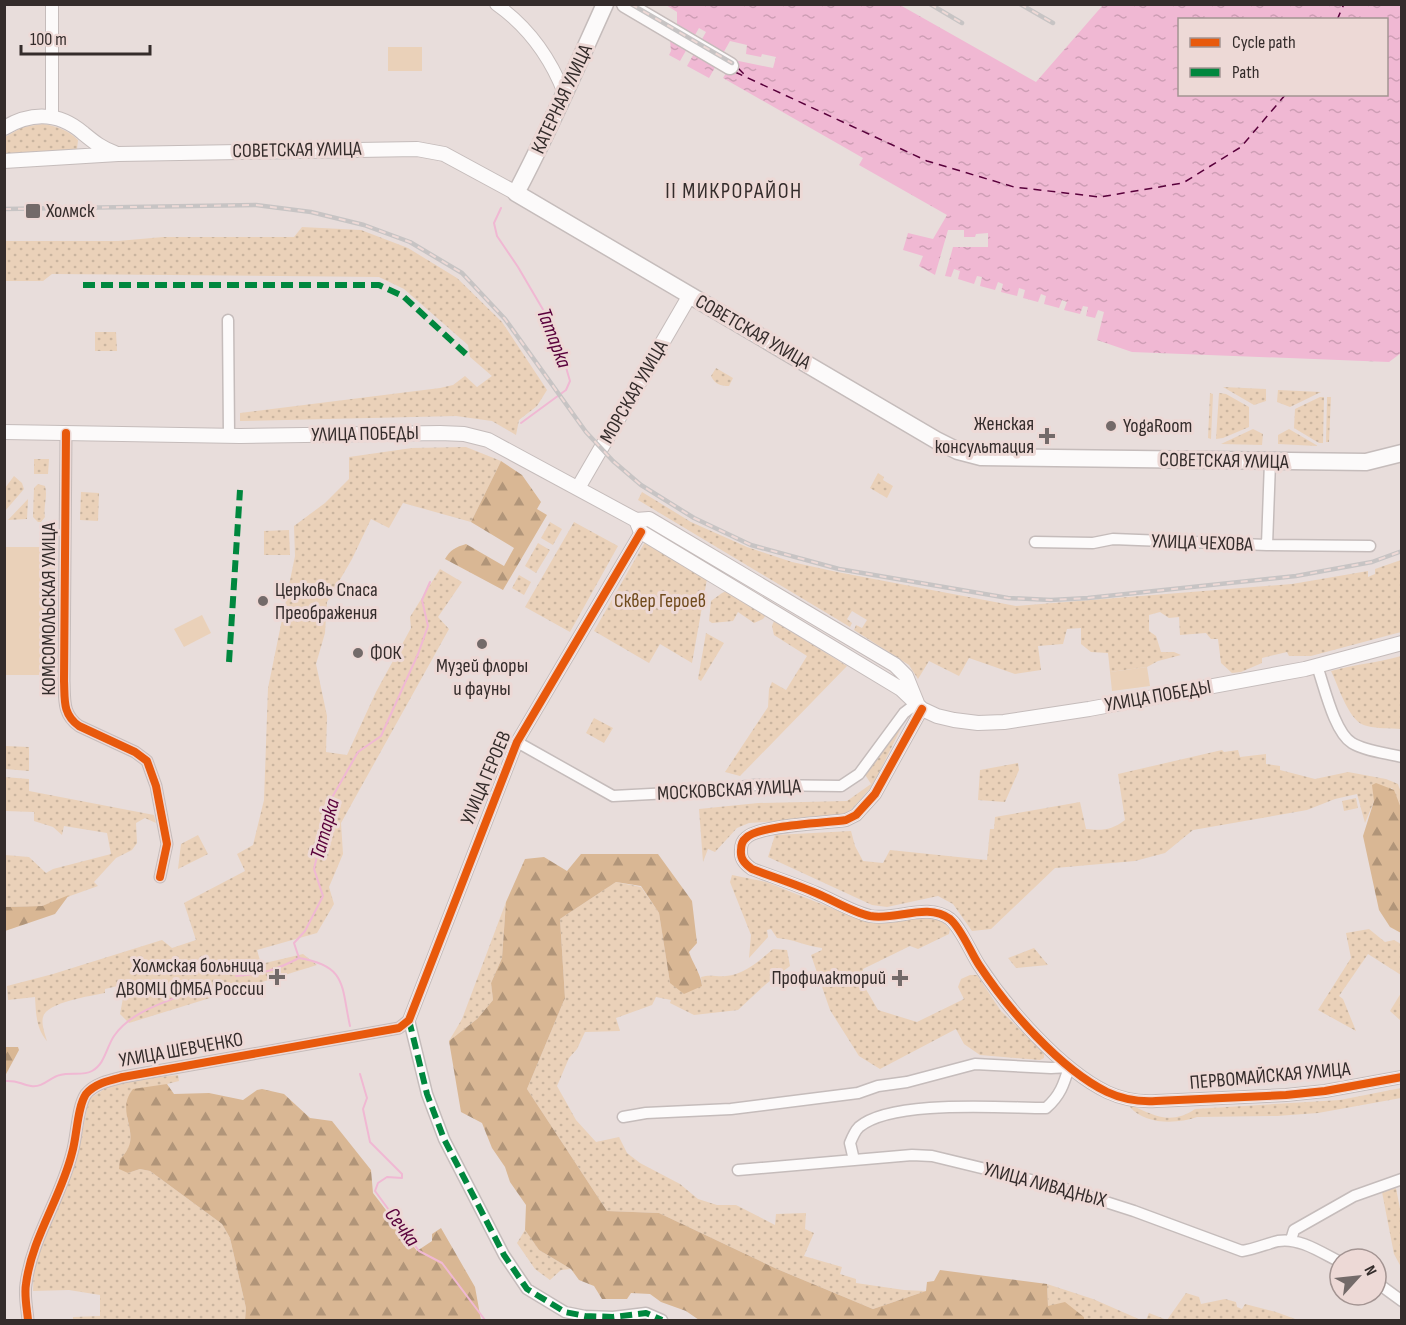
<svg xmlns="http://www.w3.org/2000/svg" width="1406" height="1325" viewBox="0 0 1406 1325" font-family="'Sofia Sans Condensed',sans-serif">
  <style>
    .green { fill: url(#green-dots) }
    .forest { fill: url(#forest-firs) }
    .pitch { fill: #ead1b9 }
    .water { fill: url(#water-ripples); fill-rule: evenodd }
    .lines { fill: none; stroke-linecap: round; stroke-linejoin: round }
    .stream { stroke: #f0b8d3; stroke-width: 2 }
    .ferry { stroke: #59003b; stroke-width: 1.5; stroke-dasharray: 8 6; stroke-linecap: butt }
    .minor-casing { stroke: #c5bcbb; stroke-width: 13 }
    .tertiary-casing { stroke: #c5bcbb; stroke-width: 14 }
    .secondary-casing { stroke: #c5bcbb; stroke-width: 16 }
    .primary-casing { stroke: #c5bcbb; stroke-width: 19 }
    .minor { stroke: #fcfafa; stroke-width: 10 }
    .tertiary { stroke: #fcfafa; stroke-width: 12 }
    .secondary { stroke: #fcfafa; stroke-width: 14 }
    .primary { stroke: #fcfafa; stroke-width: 16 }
    .rail-casing { stroke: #c7c4c4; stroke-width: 4.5 }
    .rail { stroke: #edd9d6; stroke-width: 2; stroke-dasharray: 7; stroke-linecap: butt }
    .quiet { stroke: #00873e; stroke-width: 6; stroke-dasharray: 12 6; stroke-linecap: butt }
    .cycleway-casing { stroke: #edd9d6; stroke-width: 11 }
    .cycleway { stroke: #e8590c; stroke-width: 8 }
    .poi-dot { fill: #736a69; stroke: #edd9d6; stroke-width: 2 }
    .labels { text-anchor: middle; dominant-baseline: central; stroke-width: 6; stroke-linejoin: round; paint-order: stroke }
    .street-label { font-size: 20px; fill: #342c2b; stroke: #edd9d6 }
    .poi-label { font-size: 20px; fill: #342c2b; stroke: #edd9d6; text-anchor: start }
    .park-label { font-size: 20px; fill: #704b1d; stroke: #edd9d6 }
    .water-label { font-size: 21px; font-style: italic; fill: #59003b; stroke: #edd9d6 }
    .quarter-label { font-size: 22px; letter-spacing: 1.5px; fill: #342c2b; stroke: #edd9d6 }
  </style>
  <defs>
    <pattern id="green-dots" width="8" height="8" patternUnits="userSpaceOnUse" patternTransform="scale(1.5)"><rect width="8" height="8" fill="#ead1b9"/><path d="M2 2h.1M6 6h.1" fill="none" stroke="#c9b49f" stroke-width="1.8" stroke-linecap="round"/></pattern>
    <pattern id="forest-firs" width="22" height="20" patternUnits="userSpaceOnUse" patternTransform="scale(1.5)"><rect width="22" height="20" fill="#d9b794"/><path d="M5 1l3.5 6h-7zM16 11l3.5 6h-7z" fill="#b19579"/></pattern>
    <pattern id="water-ripples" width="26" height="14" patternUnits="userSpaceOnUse" patternTransform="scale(1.5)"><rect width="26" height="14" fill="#f0b8d3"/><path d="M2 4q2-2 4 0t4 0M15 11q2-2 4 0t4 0" fill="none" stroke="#ce9eb5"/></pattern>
  </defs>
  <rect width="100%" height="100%" fill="#e8dddb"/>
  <!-- green -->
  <path class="green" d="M43,124C56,126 68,130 78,140L77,149L74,152L7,154L5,153V137L23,127Z
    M302,227L361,230L408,248L457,278L502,322L547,390L537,406L519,420L516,435L492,421L456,416L240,421V413L440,388L453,385L465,376L477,387L492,376L470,357L468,345L404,289L379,277L52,274L43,281H5V241H118L163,237H294Z
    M95,332H116L117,351H95Z
    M716,368L733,378L729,386C720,386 715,384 711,376Z
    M1223,387L1266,389V401L1254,405Z
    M1278,390L1321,392L1290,407L1277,402Z
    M1210,393L1213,394L1211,439L1208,438Z
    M1219,393L1226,394L1249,407V427L1223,438L1216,439Z
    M1320,397H1324L1323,443H1319L1294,428L1295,409Z
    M1327,397H1331L1329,442H1326Z
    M1253,429L1263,434L1262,445L1221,444Z
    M1289,429L1318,446L1278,444V435Z
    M466,447L501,461L471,522L403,503L389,528L371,519L352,559L327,602L325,633L316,664L327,716L326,752L347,755L376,692L411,628L410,617L440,569L462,582L438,617L449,629L341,823L343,854L329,887L334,904L317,933L257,950L261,964L303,954L317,965L129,1023L120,1014L123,998L127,994L126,984L105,989V993C91,996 47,1002 43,1017C41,1024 45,1034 47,1041C36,1029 36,1013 35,997L8,1000L7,986L53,974L162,940L172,948L196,940L184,903L245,871L237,854L253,845L264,800L268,688L295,556L294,526L325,503L349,479V457L412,448Z
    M34,459H49L48,474H34Z
    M878,473L884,477L883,480L893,486L887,498L870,488Z
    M14,476L22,483L24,489L5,511V488Z
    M38,484L45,486C48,496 43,507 45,517L41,522H38L33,517L34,488Z
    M81,492L99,493L98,521L80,520Z
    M642,492L691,522L747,547L792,562L837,572L1016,606L1292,584L1368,571V577L1375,574V569L1401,560V632L1311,656H1289L1287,652L1262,658V663L1241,672L1232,673L1221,663L1218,639H1211L1206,633L1180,635L1179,617L1169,618L1160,612L1149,615V631L1156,636L1161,652H1174L1181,655L1158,661L1147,667L1110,672L1108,653L1091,652L1081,644V628L1067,629L1063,644L1038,646L1041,670L1015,674L969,658L959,676L929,661L918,679L909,665L854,630L856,625L862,628L867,620L852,611L847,619L852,623L850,627L638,500Z
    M28,499L27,519L8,520Z
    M550,522L562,529L553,545L541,538Z
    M574,522L618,546L570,632L525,607Z
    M289,530L290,555H264V531Z
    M645,542L707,579L692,663L660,644L649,663L594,631Z
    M538,543L550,550L536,573L525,566Z
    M519,575L531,582L524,595L512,588Z
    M727,591L766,615L763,619L754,623L738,612L733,621L712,623L709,621L711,601L722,593Z
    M774,621L847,666L740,776L725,772L768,707L769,689L772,682L786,690L807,656L774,635L772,626Z
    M706,633L724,643L701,681L698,679Z
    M1401,656V729C1390,728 1378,729 1367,726C1349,723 1339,687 1331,671C1355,664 1378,663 1401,656Z
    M594,718L613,728L604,743L586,733Z
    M902,721L903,724L873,785L853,808L844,814L826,818L749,823L737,828L715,852L708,849L703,862L699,809L758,803L847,801L871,784L864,773Z
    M5,746L29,747V771L5,769Z
    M1222,750L1224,752L1238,750L1240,757L1266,754V764L1280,766V770L1315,779L1348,772L1386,779L1398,784L1401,793V808L1392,788L1374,801L1365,823L1357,794L1335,799L1307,810L1193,830L1165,853L1135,861L1055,868L991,929L972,931L953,904L938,896L887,907L872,905L768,857L775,835L851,831L855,846L863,861L883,863L890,850L987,860L990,829H994L995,817L1080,802L1086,829C1102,831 1112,830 1125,820L1118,774Z
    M1018,763L1019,770L1005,802L978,800L980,770Z
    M4,777L29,779V791L154,815L156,823L145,818L136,823L137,843L132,850L116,858L94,882L98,886L42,906L5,907V855L29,857L46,873L53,869L111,854L107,833L64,826L62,835L53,827L34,821V812L5,811Z
    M1356,798L1358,808L1344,811L1342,801Z
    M198,835L208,854L178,869L181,844Z
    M732,875L766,882L864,921L927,918L940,920L950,929L949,934L918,949L910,946L863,969L864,986L878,1010L917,1022L964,999L958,987L961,979L970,975H977L1001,1011L1041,1050L1044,1054V1058L1040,1060L980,1055L964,1044L956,1029L880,1069L859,1056L830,1010L811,955L822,950V948C805,946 794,939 777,938L771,929L767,930L768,937L749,958L751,935L730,882Z
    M616,882L641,887L659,913L670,983L702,986L701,977C710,974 717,977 726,976C745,974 759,961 773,949L787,950L790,966L766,984L738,1010L694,1015L670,1003L671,1000L656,997L652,1005L616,1018L620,1031L585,1032L577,1049L569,1058L557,1086L576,1120L596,1142L619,1137L627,1153L640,1163L680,1184L698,1199L717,1205H736L775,1225L776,1214L806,1213L805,1229L814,1233L804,1256L842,1267L840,1274L856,1279V1283L904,1290L926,1291L873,1309L777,1269L659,1213L607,1211L527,1089L565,998L560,919Z
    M506,902L502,958L491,983L493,1000L477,1019L449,1041L462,1019Z
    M1369,929L1385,942L1394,940L1401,944V975L1368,954L1339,996L1343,999L1356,1031L1318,1010L1351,958L1346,933Z
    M1034,948L1048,965L1016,968L1008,958Z
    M1401,993V1021L1390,1011Z
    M178,1075L179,1081L167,1084L127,1117C131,1136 135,1145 120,1159L128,1173L140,1169L150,1171L222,1224L230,1238L246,1308L245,1320H73V1317L100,1316V1295L69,1290L33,1291L34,1263L78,1153L89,1099L109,1086L125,1081Z
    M1401,1088V1098L1318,1113L1277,1116L1197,1117C1177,1124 1145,1125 1130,1107L1131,1105C1154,1116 1172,1125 1195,1109L1340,1100Z
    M1396,1188L1401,1214V1267L1394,1254L1382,1192Z
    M525,1230L539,1250L571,1269L561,1270L550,1280L535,1269L517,1243Z
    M1047,1284L1093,1299L1141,1320H1084V1317L1048,1306Z
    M1186,1293L1199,1297L1201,1304L1225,1299L1236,1302L1237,1307L1242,1309L1245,1304L1276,1312L1298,1320H1146L1149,1313L1167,1320Z"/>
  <!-- forest -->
  <path class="forest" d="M501,461L522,475L541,502L537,509L547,515L503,590L445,559C450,550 456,547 466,544L504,566L514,548L471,522Z
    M1376,783L1394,790L1401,808V933L1390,927L1379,910L1363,836L1374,801L1372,785Z
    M581,854H658L692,901L697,943L689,952C693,964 701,974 702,986L684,994L670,983L659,913L641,886L616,882L560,919L565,998L527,1089L607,1211L659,1213L777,1269L873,1309L926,1291L927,1282L934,1281L940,1270L1047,1284L1048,1306L1065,1302L1084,1317V1320H699L686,1311L661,1302L650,1294L631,1293L627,1299H602L594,1286L579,1280L571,1269L539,1250L525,1230L526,1205L510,1182L505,1167L492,1148L482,1123L461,1112L449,1041L477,1019L493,1000L491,983L502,958L506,902L525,859L544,857L567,871Z
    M69,895L55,914L5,931V907L42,906Z
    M5,1047H18L19,1050L5,1076Z
    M167,1084L174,1094L209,1093L243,1100L257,1090L262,1089L284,1094L310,1118L332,1121L371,1170L373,1193L417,1251L432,1241V1234L441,1228L475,1287L481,1320H245L246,1308L230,1238L222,1224L150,1171L140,1169L128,1173L119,1169L120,1159C146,1135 113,1114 133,1089Z"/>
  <!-- pitch -->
  <path class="pitch" d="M388,47H422V71H388Z
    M4,547H40L56,560V666L49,675H5Z
    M202,615L211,633L184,647L174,629Z
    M1147,667L1150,686L1112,691L1110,672Z"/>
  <!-- water -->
  <path class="water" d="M666,5H900L1036,82L1103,5H1401V353L1389,362L1132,352L1097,340L1104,312L1098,310L1095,318L1086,316L1088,307L1083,306L1080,314L1064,310L1067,302L1062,300L1059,308L1044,304L1046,296L1041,294L1038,302L1023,298L1025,290L1019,288L1017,296L1001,292L1003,284L998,282L995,290L980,286L982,277L977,276L974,284L958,279L960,271L954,269L951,277L945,276L953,247H988V233L976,234L975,237H964V230H948L935,275L919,266L923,256L903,250L908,233L933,239L947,215L859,165L863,158L723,78L734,60L773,68L776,57L762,54L761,57L746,54L747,45L730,41L709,78L687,66L706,32L699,28L680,61L669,55L671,51L670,40L677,27V12ZM1180,20H1386V94H1180Z"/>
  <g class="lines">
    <!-- stream -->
    <path class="stream" d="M501,208L494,223L497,236L518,267L555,330L570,381L566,390L521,423
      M299,958L294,943L305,931L323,896L314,869L330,801L358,752L381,736L418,654L428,626L422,600L430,582
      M299,958C347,966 341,985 350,1026
      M236,976C263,974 276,970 299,958
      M360,1074L367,1098L363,1109L370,1142L402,1174V1178L387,1177L378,1183L375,1191L419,1251L442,1263L485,1320
      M4,1081C19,1080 19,1084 31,1086C43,1088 50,1077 60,1075C71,1072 83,1076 92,1071C105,1064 106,1048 114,1036C131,1011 166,1002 193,991"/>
    <!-- ferry -->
    <path class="ferry" d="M1337,20L1344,4
      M738,68L745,75
      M735,72L927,161L1014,187L1100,197L1183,183L1241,147L1286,94"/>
    <defs>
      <path id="minor" d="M228,320L229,435
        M66,433L64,681C65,699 62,714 79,726L135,752L147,761L156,786L167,844L160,877
        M1035,542L1093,543L1113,539L1267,545L1370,546
        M1267,545L1270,462
        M1317,666C1324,685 1334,732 1352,743C1365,751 1386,753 1402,757
        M517,742L613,796L708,791L755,785L841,786L859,774L904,713L917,703
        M623,1117L646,1113L731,1109L858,1093L878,1086L907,1082L975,1064L1051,1068L1069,1067C1064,1084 1060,1096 1046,1108C1002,1108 892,1099 859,1127C855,1131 852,1138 850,1143L854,1160
        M738,1170L912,1155L932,1156L1056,1186L1134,1211L1242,1251C1255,1249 1266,1244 1278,1241C1299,1237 1322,1253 1340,1262
        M1291,1240L1294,1230L1354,1196L1402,1179
        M1376,1282L1402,1301
        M28,1320C27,1309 24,1295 26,1284C32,1237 61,1198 72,1153C77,1137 77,1107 86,1094C95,1083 111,1080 123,1077L399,1028L409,1020L427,1094L444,1139L504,1255L527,1289L565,1312L585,1316L613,1317L646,1313L662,1320"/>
      <path id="tertiary" d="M496,4C527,26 550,57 564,93
        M52,116V4
        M922,709L875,794L856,815L846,820C826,823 758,825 746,838C742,841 741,846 741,850C740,859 745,864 752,869C773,877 795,884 816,893C833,900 852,912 870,916C896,921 927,902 950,919C961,928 971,953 979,965C1008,1009 1060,1069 1107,1092C1122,1099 1140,1102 1156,1101L1286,1095L1325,1091L1402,1077
        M409,1020L517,742L641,532"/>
      <path id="secondary" d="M4,128C31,112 59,112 83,133C94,142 101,148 115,153
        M4,161L118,154L417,149L444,154L516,193
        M4,432L240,436L440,433L464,434L488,440L636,520L649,519L895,665L906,676L917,703
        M578,488L690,295
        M636,520L641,532L901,689L922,709L937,716L954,720L978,723L1004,722L1089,709L1305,669L1402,643"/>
      <path id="primary" d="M605,4C576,68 549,131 516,193L936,440L958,451L981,457L1366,462L1402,453
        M625,4L730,66"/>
    </defs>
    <!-- minor casing -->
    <use href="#minor" class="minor-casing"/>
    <!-- tertiary casing -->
    <use href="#tertiary" class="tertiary-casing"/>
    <!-- secondary casing -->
    <use href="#secondary" class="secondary-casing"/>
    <!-- primary casing -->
    <use href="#primary" class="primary-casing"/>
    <!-- minor -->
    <use href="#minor" class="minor"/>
    <!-- tertiary -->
    <use href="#tertiary" class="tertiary"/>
    <!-- secondary -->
    <use href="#secondary" class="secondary"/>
    <!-- primary -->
    <use href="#primary" class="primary"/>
    <defs>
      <path id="rail" d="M631,4L732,63
        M930,4L962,23
        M1020,4L1053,23
        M4,209L256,205L311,212L364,225L410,242L462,273L505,319L586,432L613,461L641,485L694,518L751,545L839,569L1008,598L1051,600L1088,598L1296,576L1372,562L1402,551"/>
    </defs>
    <!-- rail casing -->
    <use href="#rail" class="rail-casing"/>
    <!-- rail -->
    <use href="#rail" class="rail"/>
    <!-- quiet -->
    <path class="quiet" d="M83,285H379L403,296L468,356
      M229,662L240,490
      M409,1020L427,1094L444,1139L504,1255L527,1289L565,1312L585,1316L613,1317L646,1313L662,1320"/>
    <defs>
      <path id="cycleway" d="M66,433L64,681C65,699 62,714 79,726L135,752L147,761L156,786L167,844L160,877
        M922,709L875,794L856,815L846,820C826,823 758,825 746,838C742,841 741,846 741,850C740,859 745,864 752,869C773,877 795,884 816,893C833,900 852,912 870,916C896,921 927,902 950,919C961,928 971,953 979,965C1008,1009 1060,1069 1107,1092C1122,1099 1140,1102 1156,1101L1286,1095L1325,1091L1402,1077
        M28,1320C27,1309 24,1295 26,1284C32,1237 61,1198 72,1153C77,1137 77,1107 86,1094C95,1083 111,1080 123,1077L399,1028L409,1020L517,742L641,532"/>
    </defs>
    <!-- cycleway casing -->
    <use href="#cycleway" class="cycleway-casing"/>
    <!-- cycleway -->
    <use href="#cycleway" class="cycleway"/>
  </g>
  <!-- markers -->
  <g class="poi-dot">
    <rect x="25" y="203" width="16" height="16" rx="3"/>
    <circle cx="1111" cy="426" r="6"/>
    <path d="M1044 427h6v6h6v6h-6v6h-6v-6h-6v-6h6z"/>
    <circle cx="263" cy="601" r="6"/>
    <circle cx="482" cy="644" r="6"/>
    <circle cx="358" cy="653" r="6"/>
    <path d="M274 968h6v6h6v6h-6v6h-6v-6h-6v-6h6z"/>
    <path d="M897 969h6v6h6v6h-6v6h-6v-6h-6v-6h6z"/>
  </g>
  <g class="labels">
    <!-- street labels -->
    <g class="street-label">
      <text transform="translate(562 99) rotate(-65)">КАТЕРНАЯ УЛИЦА</text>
      <text transform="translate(297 150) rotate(-1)">СОВЕТСКАЯ УЛИЦА</text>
      <text transform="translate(753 332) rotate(30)">СОВЕТСКАЯ УЛИЦА</text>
      <text transform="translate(634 392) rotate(-60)">МОРСКАЯ УЛИЦА</text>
      <text transform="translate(365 434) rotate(-1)">УЛИЦА ПОБЕДЫ</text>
      <text transform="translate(1224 461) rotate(1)">СОВЕТСКАЯ УЛИЦА</text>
      <text transform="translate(1202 543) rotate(2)">УЛИЦА ЧЕХОВА</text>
      <text transform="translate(49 609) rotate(-90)">КОМСОМОЛЬСКАЯ УЛИЦА</text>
      <text transform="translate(1158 696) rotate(-10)">УЛИЦА ПОБЕДЫ</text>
      <text transform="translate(486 778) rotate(-67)">УЛИЦА ГЕРОЕВ</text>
      <text transform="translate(729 790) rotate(-3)">МОСКОВСКАЯ УЛИЦА</text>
      <text transform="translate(181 1050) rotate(-10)">УЛИЦА ШЕВЧЕНКО</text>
      <text transform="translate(1270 1076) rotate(-5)">ПЕРВОМАЙСКАЯ УЛИЦА</text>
      <text transform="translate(1045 1185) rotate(15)">УЛИЦА ЛИВАДНЫХ</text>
    </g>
    <!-- poi labels -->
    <g class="poi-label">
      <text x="46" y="211">Холмск</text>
      <text x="1034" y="424" text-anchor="end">Женская<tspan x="1034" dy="23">консультация</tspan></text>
      <text x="1123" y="426">YogaRoom</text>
      <text x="275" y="590">Церковь Спаса<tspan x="275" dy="23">Преображения</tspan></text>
      <text x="370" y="653">ФОК</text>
      <text x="482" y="666" text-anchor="middle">Музей флоры<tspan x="482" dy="23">и фауны</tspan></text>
      <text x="264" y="966" text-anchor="end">Холмская больница<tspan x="264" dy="23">ДВОМЦ ФМБА России</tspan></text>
      <text x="886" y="978" text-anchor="end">Профилакторий</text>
    </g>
    <!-- park labels -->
    <g class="park-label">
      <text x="660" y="601">Сквер Героев</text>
    </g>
    <!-- water labels -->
    <g class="water-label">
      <text transform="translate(554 338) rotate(69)">Татарка</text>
      <text transform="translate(325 829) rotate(-75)">Татарка</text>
      <text transform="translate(402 1227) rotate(53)">Сечка</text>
    </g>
    <!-- quarter labels -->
    <g class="quarter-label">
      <text x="734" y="191">II МИКРОРАЙОН</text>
    </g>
  </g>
  <!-- border -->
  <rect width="1406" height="1325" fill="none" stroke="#342c2b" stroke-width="12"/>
  <!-- legend -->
  <rect x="1178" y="18" width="210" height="78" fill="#edd9d6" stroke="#a39492" stroke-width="1.5"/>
  <rect x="1190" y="38" width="30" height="9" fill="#e8590c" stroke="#a39492" stroke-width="1.5"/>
  <text x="1232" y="48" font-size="18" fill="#342c2b">Cycle path</text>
  <rect x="1190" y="68" width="30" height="9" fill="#00873e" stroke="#a39492" stroke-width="1.5"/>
  <text x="1232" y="78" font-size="18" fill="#342c2b">Path</text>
  <!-- north arrow -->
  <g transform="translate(1358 1277) rotate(63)"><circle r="28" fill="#edd9d6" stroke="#a39492" stroke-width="1.5"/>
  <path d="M0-4.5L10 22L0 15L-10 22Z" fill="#736a69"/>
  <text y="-9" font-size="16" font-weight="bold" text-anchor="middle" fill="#342c2b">N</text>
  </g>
  <!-- scale -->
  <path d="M21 45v9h129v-9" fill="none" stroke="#342c2b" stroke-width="3"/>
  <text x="30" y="45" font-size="18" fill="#342c2b" stroke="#edd9d6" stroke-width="4.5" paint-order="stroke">100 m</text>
</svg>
